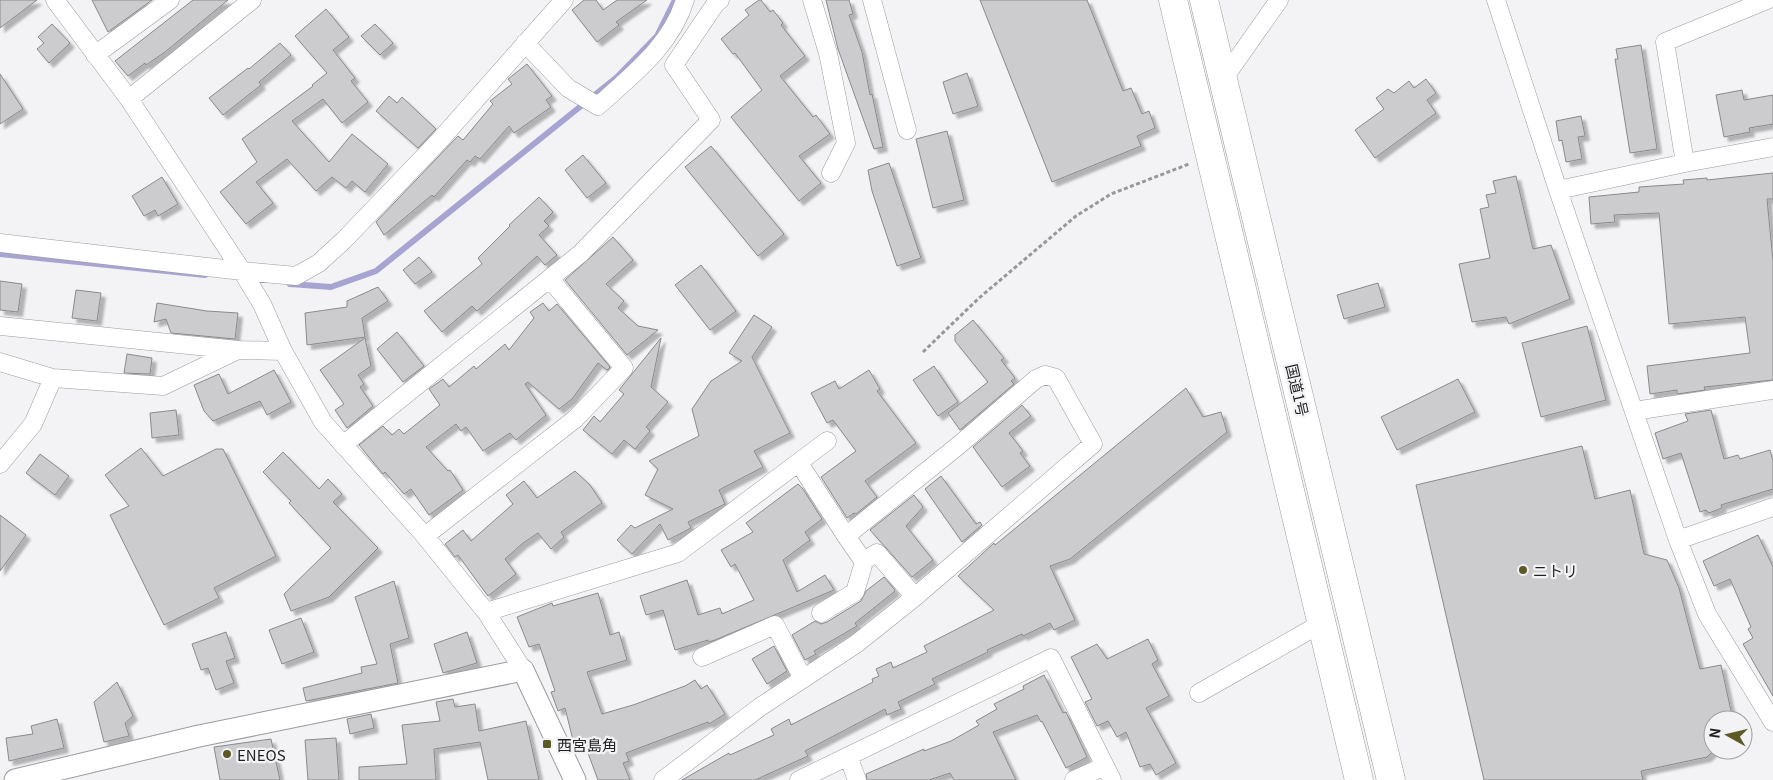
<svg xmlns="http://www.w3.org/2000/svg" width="1773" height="780" viewBox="0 0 1773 780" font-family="Georgia,'Noto Sans JP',serif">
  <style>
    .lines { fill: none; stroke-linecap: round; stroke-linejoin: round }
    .stream { stroke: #a7a4d2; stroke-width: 6 }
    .building { fill: #cccccf; stroke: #8a8a8d; filter: url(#shadow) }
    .minor-casing { stroke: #9c9c9f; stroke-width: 19 }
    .tertiary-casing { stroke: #9c9c9f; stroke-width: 23 }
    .trunk-casing { stroke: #9c9c9f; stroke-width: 29 }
    .path { stroke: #98989b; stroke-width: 3; stroke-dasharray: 4 2.5; stroke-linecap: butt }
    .minor { stroke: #fff; stroke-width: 18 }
    .tertiary { stroke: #fff; stroke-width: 21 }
    .trunk { stroke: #fff; stroke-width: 28 }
    .poi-dot { fill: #5c5a27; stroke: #f3f3f6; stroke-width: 2 }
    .labels { text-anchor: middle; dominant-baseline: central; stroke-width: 4.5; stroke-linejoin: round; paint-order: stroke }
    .street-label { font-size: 15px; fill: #201f21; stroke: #f3f3f6 }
    .poi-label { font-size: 15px; fill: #201f21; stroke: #f3f3f6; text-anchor: start }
  </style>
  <defs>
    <filter id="shadow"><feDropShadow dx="4.5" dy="4.5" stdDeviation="1" flood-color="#0004"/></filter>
  </defs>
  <rect width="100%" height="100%" fill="#f3f3f6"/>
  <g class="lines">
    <!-- stream -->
    <path class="stream" d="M0,254L205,275
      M290,284L331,287L376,271L617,77L657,36L675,0"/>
  </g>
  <!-- building -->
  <path class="building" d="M0,0H37L0,28Z
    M92,0H152L108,32Z
    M193,0H228L165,52L146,65L145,63L128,76L115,61Z
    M584,0H596L603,10L617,0H647L616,22L619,25L597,42L572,10Z
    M759,0H761L770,12L773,10L783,23L781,25L805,56L780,76L813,117L816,115L830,134L799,156L821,183L799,201L731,117L762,90L735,53L733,54L721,39L749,15L745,10Z
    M826,0H849L853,14L849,15L862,52L870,95L872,94L883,147L874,149L838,49Z
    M980,0H1087L1123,91L1131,88L1142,114L1149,111L1155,128L1137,136L1141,146L1052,182Z
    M326,9L349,37L333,50L355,78L351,81L368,102L342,123L323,99L292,121L329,162L352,134L388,164L365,192L352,181L346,188L332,177L316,191L287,159L256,182L273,203L246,224L220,192L257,162L242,139L313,86L312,85L327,73L295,36Z
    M52,24L70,43L49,63L37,49L44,43L38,37Z
    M375,24L393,43L380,55L361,36Z
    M280,43L291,55L259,82L261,85L223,115L209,98L248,68L249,69Z
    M1641,45L1657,149L1630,153L1615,59H1618L1616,49Z
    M527,64L552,96L546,100L551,107L514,133L509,126L480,159L475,156L470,162L467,160L434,197L432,195L384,235L376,222L458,136L463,140L493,104L490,101L512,84L508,79Z
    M967,73L978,106L953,114L943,82Z
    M0,74L23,109L0,124Z
    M1426,79L1436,93L1427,100L1436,113L1375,158L1355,130L1384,109L1376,98L1388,89L1394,93L1409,81L1414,88Z
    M1742,90L1744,100L1773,95V124L1749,128L1750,132L1724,137L1716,95Z
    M389,96L397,103L402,97L436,129L418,148L376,111Z
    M1581,116L1585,136L1578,137L1582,159L1566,162L1562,140L1559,141L1556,121Z
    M947,131L964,200L933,208L916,139Z
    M711,146L784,234L758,256L685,167Z
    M583,155L606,183L587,198L565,170Z
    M889,163L921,258L897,266L872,191L868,170Z
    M1773,173V199H1767L1773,261V380L1704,387L1705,390L1677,394V390L1650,394L1647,366L1750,353L1745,317L1669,324L1659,213L1614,215L1615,222L1591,224L1589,197L1639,192V187L1684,184L1683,180L1707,178V180Z
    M1516,176L1533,249L1551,245L1570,299L1509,324L1506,317L1472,322L1459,264L1490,258L1480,209L1489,207L1486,195L1496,193L1493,181Z
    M162,177L178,204L158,216L155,210L144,216L132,196Z
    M539,197L553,212L544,221L549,226L539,235L557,255L545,265L537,256L477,311L472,306L442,332L424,311L482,264L478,258L510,226L509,225Z
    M613,237L633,260L606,284L624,301L618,308L638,326L658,330L627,355L565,280Z
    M419,257L432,272L415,284L403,270Z
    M701,265L736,311L710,330L675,285Z
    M0,281L22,284L18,312L0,310Z
    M1378,283L1385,307L1344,319L1337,295Z
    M378,287L388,301L362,318L365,337L307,345L305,313L347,307V301Z
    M76,290L101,293L97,321L72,318Z
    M157,303L207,311L238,313L235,339L171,333L166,319L154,322Z
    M543,303L549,311L557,304L610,367L607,370L598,363L572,399L559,409L528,382L525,384L546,415L516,440L510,433L483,451L466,427L461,431L456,424L426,447L448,471L450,470L463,490L429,515L411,489L404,494L385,472L383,474L359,445L383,426L392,435L399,429L404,434L440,405L429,389L443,379L449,387L474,366L476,369L505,344L509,350L534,318L530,312Z
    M754,315L772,327L752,357L790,433L754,451L763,467L719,490L725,504L688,522L691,528L668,540L660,524L632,554L617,540L631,525L635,528L673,509L645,495L658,469L649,461L699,436L692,409L711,381L742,361L729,353Z
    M973,320L1004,358L1001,360L1015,378L1011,381L1014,384L960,430L948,413L988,382L955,341V335Z
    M1587,326L1606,400L1541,417L1522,343Z
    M397,332L424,366L403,382L377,349Z
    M365,338L371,366L358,375L364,384L360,387L373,406L347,428L335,410L344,404L320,370Z
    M661,338L651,387L668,402L646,427L650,431L635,449L624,440L612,454L583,430L594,416L600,422L624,394L619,390Z
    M127,354L152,358L150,374L124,373Z
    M934,366L958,402L938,416L913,380Z
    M274,370L291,402L267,415L260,401L213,421L204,411L194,385L219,374L228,394Z
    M869,370L880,389L877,391L916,443L865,481L877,497L856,514L854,513L847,518L821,477L856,451L833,420L827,423L811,393L835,381L839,389Z
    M1458,379L1475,412L1397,450L1381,417Z
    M1186,388L1203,417L1221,412L1227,432L1070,559L1050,566L1075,620L1054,630L1050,623L1023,636L1022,634L987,650L988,652L932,679L935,684L898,702L901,709L887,715L885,709L805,751L808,756L755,780H682L729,753L730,755L774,735L771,729L789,719L791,725L873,682L872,679L879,676L876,669L891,662L893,668L927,652L924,646L994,610L958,576L994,543L995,545Z
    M1022,405L1031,416L1009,433L1023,451L1020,453L1030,466L1002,487L973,447Z
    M176,410L179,435L152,438L150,413Z
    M1711,410L1724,459L1738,455L1740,459L1770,450L1773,461V489L1721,505L1722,508L1709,513L1706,510L1700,512L1681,453L1663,459L1655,433L1688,421L1685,414Z
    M1582,446L1595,499L1630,490L1644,554L1667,560L1679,588L1700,669L1721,665L1733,720H1713L1714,750L1707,757L1641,771L1643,780H1484L1416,485Z
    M141,448L163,476L216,449H223L276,556L214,588L219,598L164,625L110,515L129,506L105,475Z
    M283,452L319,489L328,479L342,494L333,502L378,548L329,597L291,611L284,594L331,548L289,503L291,501L263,472Z
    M40,454L69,476L55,495L26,473Z
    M575,471L590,485L602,503L561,532L564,537L551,549L538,533L523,543L505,559L516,574L488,596L458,555L455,557L445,544L463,530L471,541L513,504L506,495L524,481L537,498Z
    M941,476L976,524L980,522L982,525L962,542L925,489Z
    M798,484L803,489L822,519L805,532L810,540L783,560L797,592L825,575L834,590L715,640L708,642V640L675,650L663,610L646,615L640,596L687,580L698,615L720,608L722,614L754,600L735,564L731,567L721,550L753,532L746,523Z
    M914,495L923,507L906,526L933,560L912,577L870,530Z
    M0,515L26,535L0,571Z
    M1758,535L1773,567V696L1743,644L1753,638L1748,629L1751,627L1730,579L1714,586L1703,561Z
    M884,577L895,590L894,592L855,623L857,626L814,651L816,654L805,660L792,635L815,621L821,624L827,622L861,601L866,591Z
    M394,581L409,638L390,644L398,683L306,701L303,688L362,673L361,667L377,664L355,597Z
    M598,593L610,635L619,632L627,660L587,672L602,714L633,705L685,686L695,680L701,689L707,685L725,714L709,724L708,722L626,753L629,761L623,763L630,780H598L582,737L573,740L565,708L558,711L551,692L555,691L539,644L529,647L517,617L552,603L553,606Z
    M301,618L314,652L282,664L269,630Z
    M226,632L235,658L226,661L234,683L216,690L208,668L201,670L192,644Z
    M467,632L477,663L443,673L434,644Z
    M1148,639L1158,660L1152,664L1169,696L1146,708L1176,763L1156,775L1150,764L1140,767L1126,732L1117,737L1108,721L1097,726L1085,702L1092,699L1071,657L1097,644L1107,659Z
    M774,646L787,671L767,684L752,659Z
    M1044,675L1063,713L1066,712L1087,757L1066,768L1042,721L1041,722L1037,715L993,732L1016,780H954L950,773L929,780H867L866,774L924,749V751L951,741L979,725L976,721L997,709L994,704L1024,689L1023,686Z
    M117,682L133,716L125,723L129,736L104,742L94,702Z
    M453,699L455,707L475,704L479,731L526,721L539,780H488L480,742L434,749L436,780H359V767L407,764L402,725L440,721L436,702Z
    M371,714L374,728L350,734L347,719Z
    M57,719L64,748L9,761L6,738L33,734L31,726Z
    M336,738L339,780H308L305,740Z
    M271,739L280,780H220L214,747Z"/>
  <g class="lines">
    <defs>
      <path id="minor" d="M55,0L129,99L242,271L262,304L283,351L323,422L425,536L486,612L523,670
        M812,0L828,53L846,143L831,173
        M872,0L907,130
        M1496,0L1558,190L1678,540L1707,614L1773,722
        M525,43L568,88L598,106C632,75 671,46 685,0
        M95,55L170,0
        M1224,78L1279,0
        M129,99L252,0
        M1685,163L1665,42L1767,0
        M1558,190L1685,163L1773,147
        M0,243L242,271L296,276L319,263L344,240L439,141L564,0
        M0,326L238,350
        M0,362L53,378L163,386L238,350L283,351
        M1634,411L1773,390
        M343,445L580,254L711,120L674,65L716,3L720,0
        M0,464L33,424L53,378
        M425,536L575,419L624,368L550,279
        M1678,540L1773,507
        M863,561L877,553L915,597
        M486,612L678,553L827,441
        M821,613L855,592L864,562L846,536
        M702,657L775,625L803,679
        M1199,693L1322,623
        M848,756L857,780
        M663,780L760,707L856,644L915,597L1093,444L1056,378L1045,375L1036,379L959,445L846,536L799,463
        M799,780L1051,658L1112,780
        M1074,780L1105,766"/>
      <path id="tertiary" d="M15,780L199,736L523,670L575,780"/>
      <path id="trunk" d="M1173,0L1359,780
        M1204,0L1391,780"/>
    </defs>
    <!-- minor casing -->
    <use href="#minor" class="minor-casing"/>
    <!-- tertiary casing -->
    <use href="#tertiary" class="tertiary-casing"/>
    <!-- trunk casing -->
    <use href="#trunk" class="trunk-casing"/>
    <!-- path -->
    <path class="path" d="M923,352L979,298L1076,216L1111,194L1189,164"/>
    <!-- minor -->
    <use href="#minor" class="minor"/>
    <!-- tertiary -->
    <use href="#tertiary" class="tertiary"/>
    <!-- trunk -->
    <use href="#trunk" class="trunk"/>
  </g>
  <!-- markers -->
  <g class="poi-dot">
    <circle cx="1523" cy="570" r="5"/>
    <rect x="542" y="739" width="10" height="10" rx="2.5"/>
    <circle cx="227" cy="754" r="5"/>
  </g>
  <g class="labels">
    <!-- street labels -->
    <g class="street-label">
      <text transform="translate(1298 390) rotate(77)">国道1号</text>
    </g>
    <!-- poi labels -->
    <g class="poi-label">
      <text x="1533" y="570">ニトリ</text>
      <text x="557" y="744">西宮島角</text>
      <text x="237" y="754">ENEOS</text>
    </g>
  </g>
  <!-- north arrow -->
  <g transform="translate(1728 735) rotate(278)"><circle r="24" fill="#f3f3f6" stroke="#9f9ea1"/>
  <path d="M0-4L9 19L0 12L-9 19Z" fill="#5c5a27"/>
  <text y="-8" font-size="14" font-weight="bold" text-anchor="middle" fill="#201f21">N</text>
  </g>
</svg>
